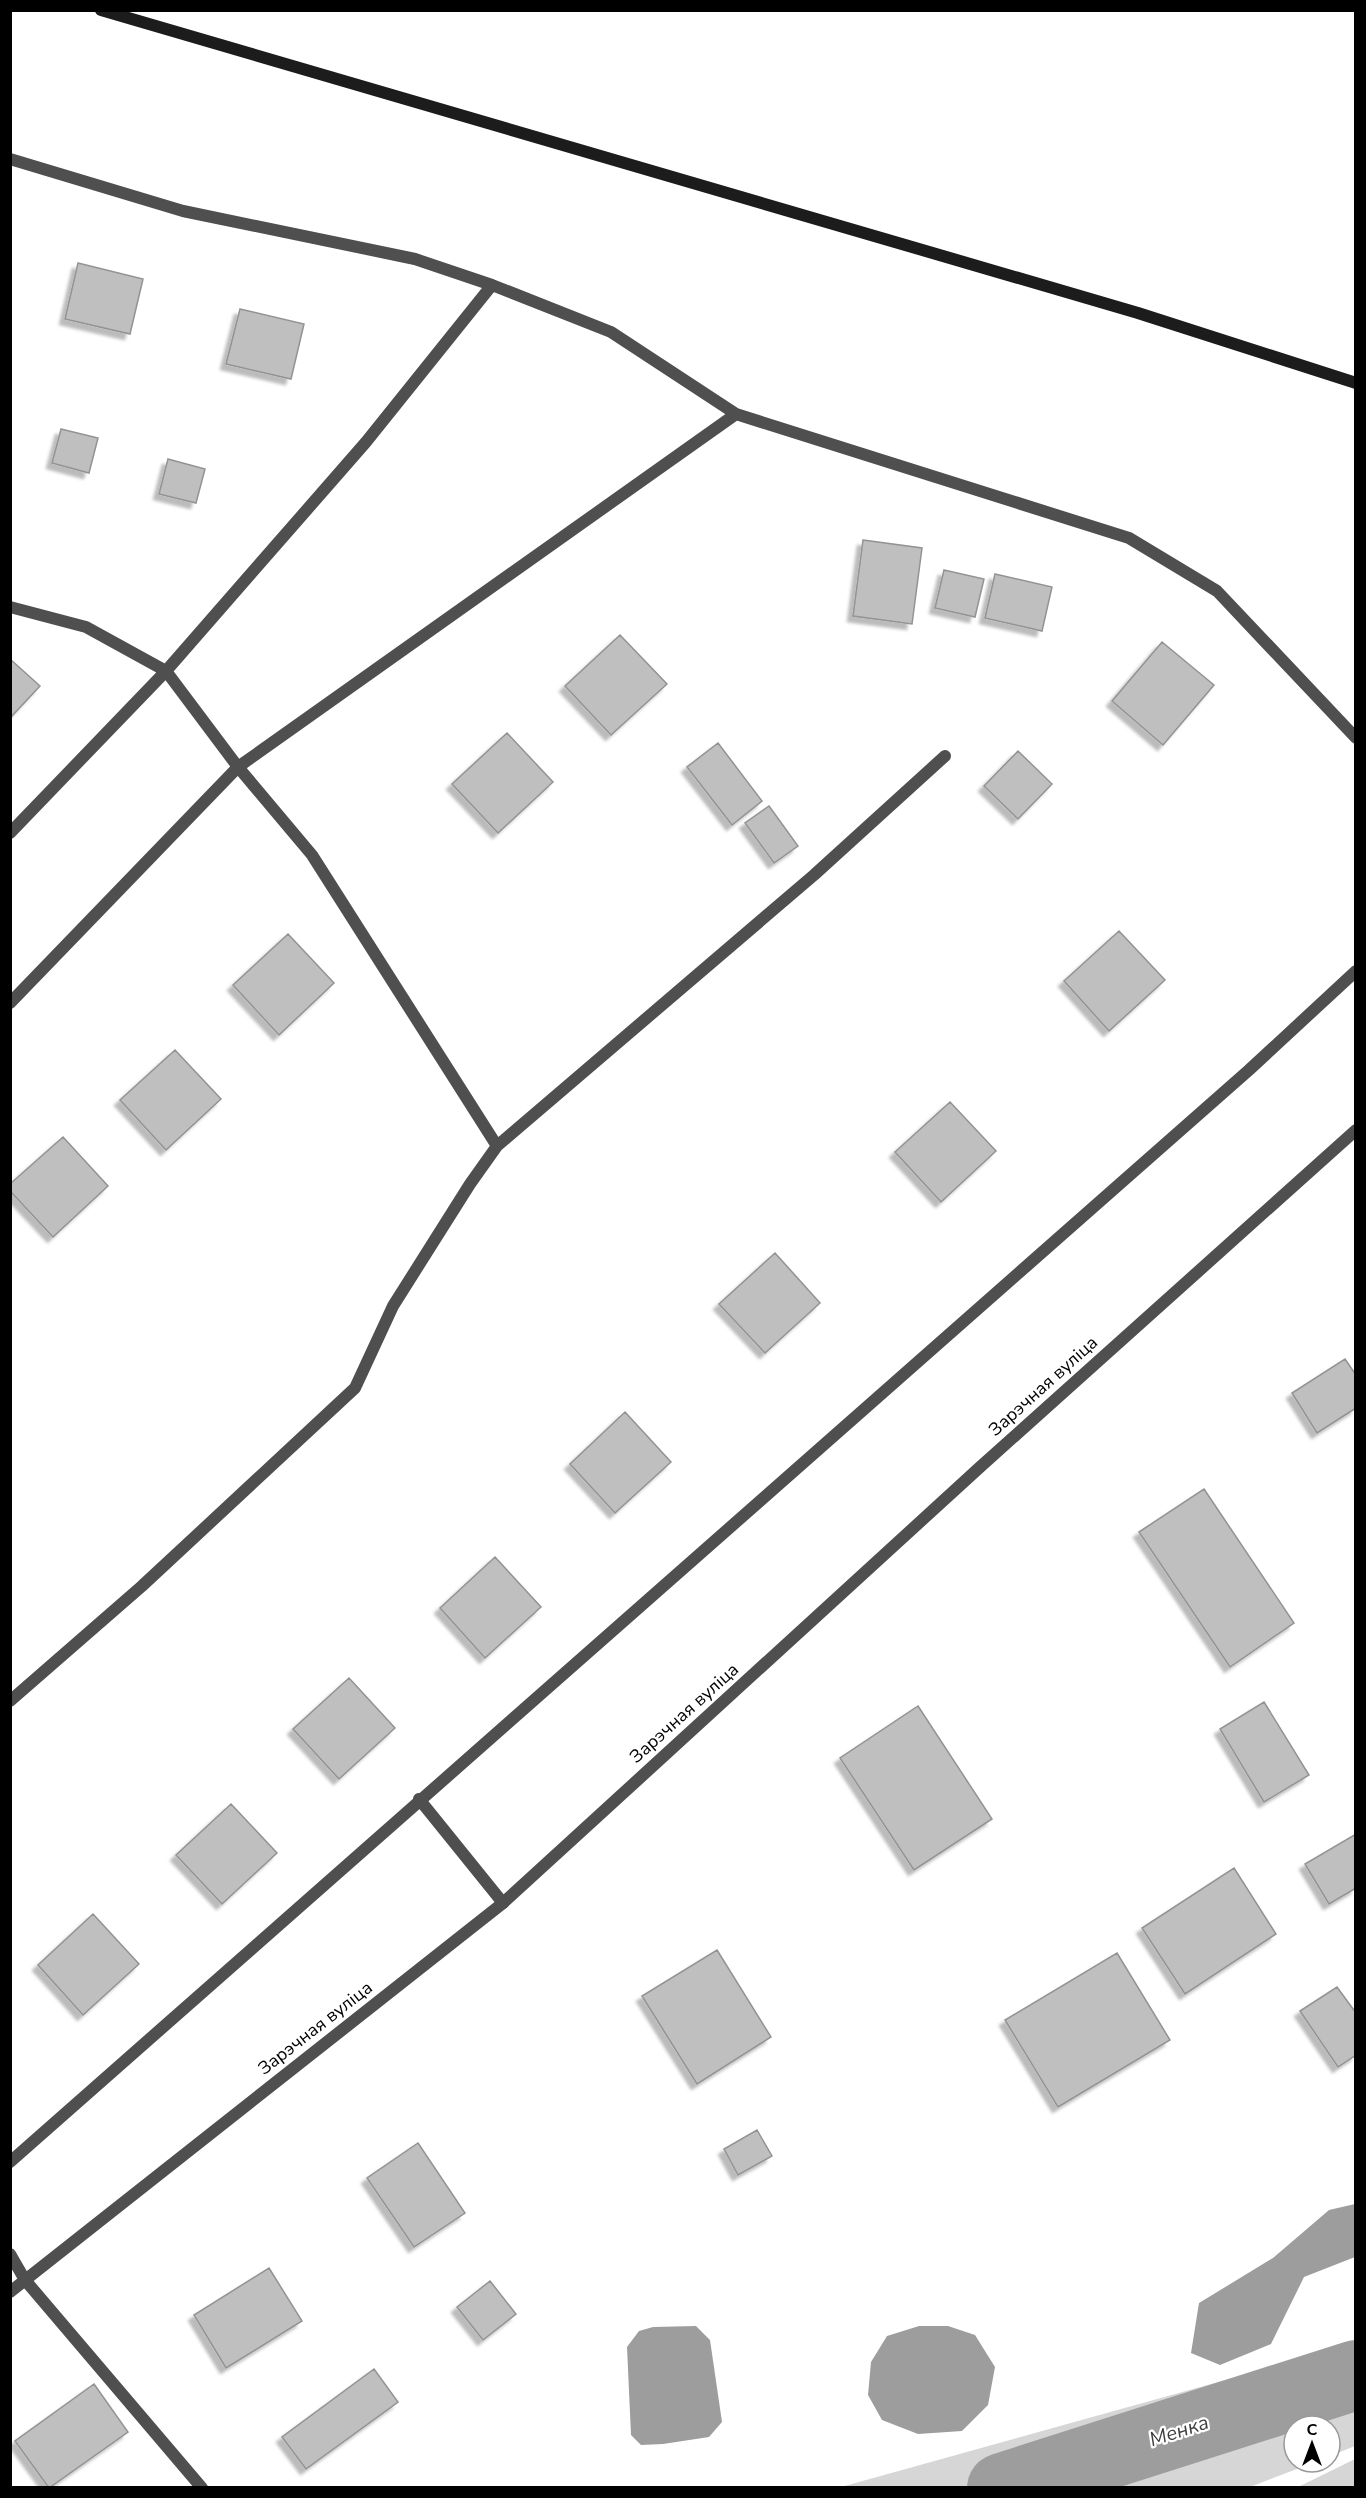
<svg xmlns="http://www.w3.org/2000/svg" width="1366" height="2498" viewBox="0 0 1366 2498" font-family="'Nunito Sans',sans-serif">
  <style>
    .green { fill: #d6d6d6 }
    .water { fill: #9d9d9d }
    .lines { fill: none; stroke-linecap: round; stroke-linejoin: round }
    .river { stroke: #9d9d9d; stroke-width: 70 }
    .building { fill: #bfbfbf; stroke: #939393; stroke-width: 1.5; filter: url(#shadow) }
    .service { stroke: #4f4f4f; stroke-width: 12 }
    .minor { stroke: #4f4f4f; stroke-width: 12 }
    .tertiary { stroke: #4f4f4f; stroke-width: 12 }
    .secondary { stroke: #1c1c1c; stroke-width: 12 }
    .labels { text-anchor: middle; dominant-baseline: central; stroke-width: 4.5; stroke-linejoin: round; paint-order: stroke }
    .street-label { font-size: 18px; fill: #000; stroke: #fff }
    .water-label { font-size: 20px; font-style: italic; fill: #3e3e3e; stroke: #fff }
  </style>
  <defs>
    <filter id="shadow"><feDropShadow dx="-5.5" dy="5.5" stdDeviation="1.5" flood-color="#0004"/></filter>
  </defs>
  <rect width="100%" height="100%" fill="#fff"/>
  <!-- green -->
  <path class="green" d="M1355,2344V2446L1330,2456V2426H1294V2462H1315L1250,2487H841Z
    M1355,2459V2487H1298Z"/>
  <!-- water -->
  <path class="water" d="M1355,2204V2257L1304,2277L1271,2344L1220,2365L1191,2353L1199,2303L1273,2258L1329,2210Z
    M696,2326L710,2340L722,2422L709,2437L663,2444L641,2445L631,2435L627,2347L639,2331L653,2327Z
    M919,2326H948L975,2335L995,2367L988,2405L962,2431L918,2434L882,2420L868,2395L871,2362L887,2336Z"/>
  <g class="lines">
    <!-- river -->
    <path class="river" d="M1002,2488L1356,2375"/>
  </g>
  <!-- building -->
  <path class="building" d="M78,263L143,279L130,334L65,319Z
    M240,309L304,324L291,379L226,364Z
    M61,429L98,438L89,473L52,463Z
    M168,459L205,469L196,503L159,494Z
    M863,540L922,548L912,624L853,616Z
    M944,570L984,579L975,617L935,608Z
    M995,574L1052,587L1042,631L985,618Z
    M620,635L667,684L611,735L565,686Z
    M1162,642L1214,685L1163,745L1112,701Z
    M10,659L40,686L10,718Z
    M507,733L553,782L498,833L452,784Z
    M718,743L762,801L732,825L687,767Z
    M1018,751L1052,784L1018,819L984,786Z
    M769,806L798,846L774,863L745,823Z
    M1119,931L1165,980L1109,1031L1064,981Z
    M288,934L334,983L279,1035L233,985Z
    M175,1050L221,1099L166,1150L120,1100Z
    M950,1102L996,1151L941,1202L895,1152Z
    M63,1137L108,1186L53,1237L10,1191V1184Z
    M775,1253L820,1303L765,1353L719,1304Z
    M1345,1359L1356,1375V1408L1317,1433L1292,1393Z
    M625,1412L671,1462L615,1513L570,1464Z
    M1204,1489L1294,1623L1230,1667L1139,1532Z
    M495,1557L541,1607L485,1658L440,1608Z
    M349,1678L395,1728L339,1779L293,1729Z
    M1264,1702L1309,1775L1264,1802L1220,1729Z
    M918,1706L992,1819L914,1870L840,1758Z
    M231,1804L277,1853L222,1904L176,1855Z
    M1356,1834V1888L1329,1904L1305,1864Z
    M1234,1868L1276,1934L1185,1994L1142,1928Z
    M93,1914L139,1964L83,2015L38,1965Z
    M717,1950L771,2037L697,2084L642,1996Z
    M1117,1953L1170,2040L1058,2107L1005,2020Z
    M1337,1987L1356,2013V2055L1338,2067L1300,2011Z
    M757,2130L772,2156L738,2175L724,2149Z
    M418,2143L465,2213L414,2247L367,2178Z
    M269,2268L302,2321L226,2368L194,2315Z
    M490,2281L516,2314L483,2340L457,2307Z
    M374,2369L398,2402L306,2469L282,2437Z
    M94,2384L128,2432L49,2488L15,2441Z"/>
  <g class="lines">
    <!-- service -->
    <path class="service" d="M25,2280L202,2488"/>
    <!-- minor -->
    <path class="minor" d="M10,159L183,211L415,259L492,285L611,332L736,414
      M10,607L86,627L166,671L238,767L312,855L497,1146
      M10,833L166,671L366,442L492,285
      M10,1003L238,767L736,414L1129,538L1217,591L1356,738
      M10,1701L142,1586L355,1388L393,1306L470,1184L497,1146L814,875L945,756
      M419,1799L503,1903
      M10,2162L1249,1070L1356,971
      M10,2254L25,2280"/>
    <!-- tertiary -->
    <path class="tertiary" d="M10,2292L503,1903L979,1468L1356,1130"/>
    <!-- secondary -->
    <path class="secondary" d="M101,10L1138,313L1356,383"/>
  </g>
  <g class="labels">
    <!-- street labels -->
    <g class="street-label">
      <text transform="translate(1043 1386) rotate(-42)">Зарэчная вуліца</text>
      <text transform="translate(684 1713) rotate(-42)">Зарэчная вуліца</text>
      <text transform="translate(315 2028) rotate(-38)">Зарэчная вуліца</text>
    </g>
    <!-- water labels -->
    <g class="water-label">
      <text transform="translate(1179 2431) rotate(-18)">Менка</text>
    </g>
  </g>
  <!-- border -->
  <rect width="1366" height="2498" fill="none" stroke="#000000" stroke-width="24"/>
  <!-- north arrow -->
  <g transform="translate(1312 2444)"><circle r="28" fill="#ffffff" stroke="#999999" stroke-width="1.5"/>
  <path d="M0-4.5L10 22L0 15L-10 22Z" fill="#000000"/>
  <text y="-9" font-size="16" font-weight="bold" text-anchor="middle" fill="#000000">С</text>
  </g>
</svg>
